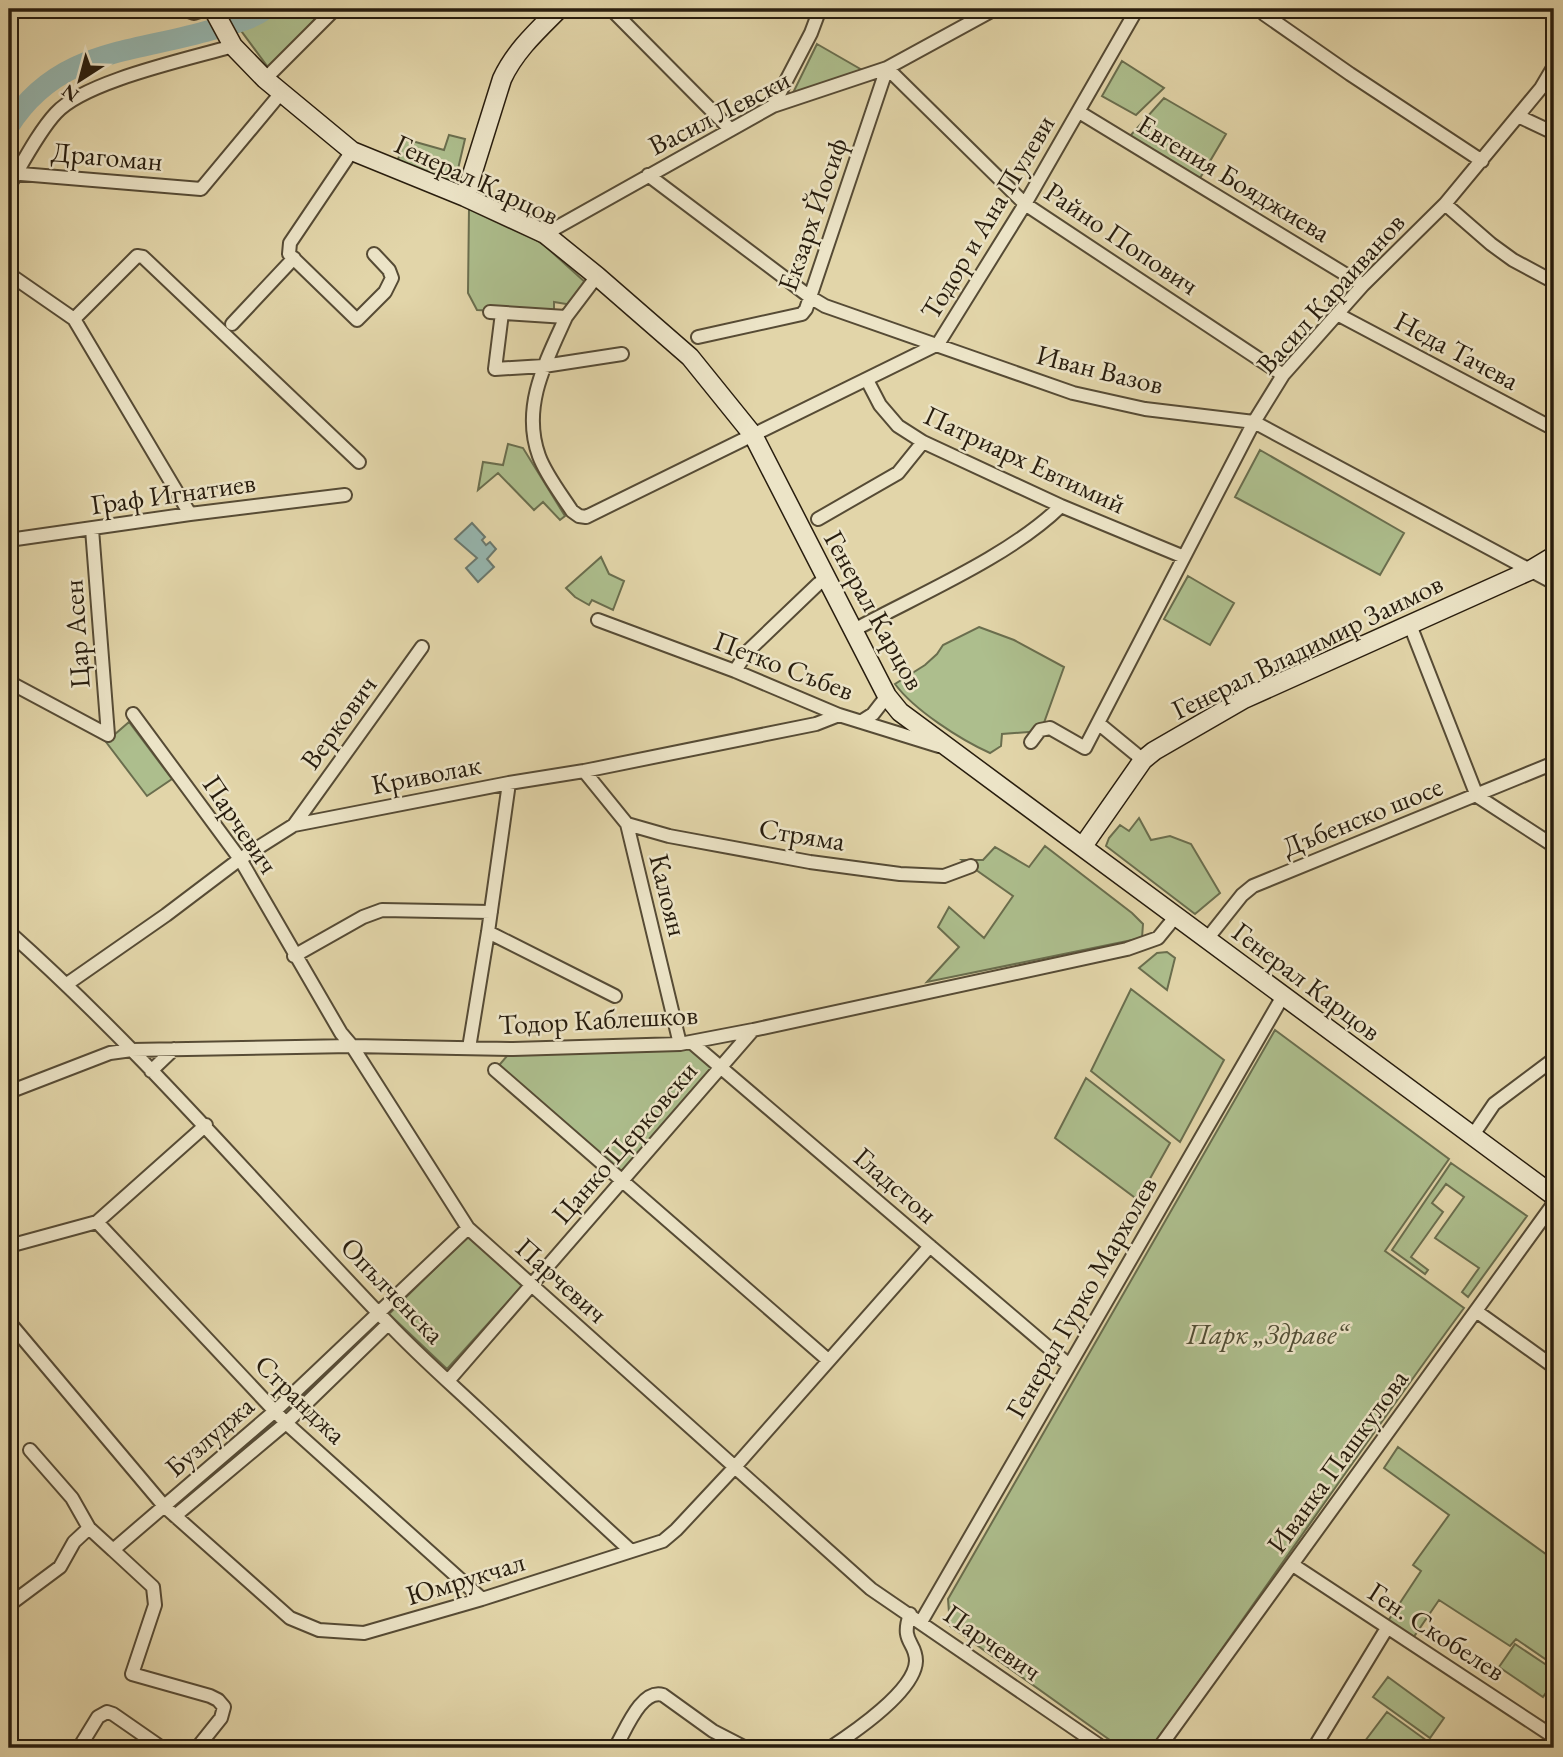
<svg xmlns="http://www.w3.org/2000/svg" width="1563" height="1757" viewBox="0 0 1563 1757" font-family="'EB Garamond',serif">
  <style>
    .green { fill: #adbe8d; stroke: #6a6e4e; stroke-width: 2 }
    .water { fill: #96b7b0; stroke: #6a796f; stroke-width: 2 }
    .lines { fill: none; stroke-linecap: round; stroke-linejoin: round }
    .river { stroke: #96b7b0; stroke-width: 21 }
    .street-casing { stroke: #564b35; stroke-width: 16 }
    .secondary-casing { stroke: #281d0e; stroke-width: 21 }
    .street { stroke: #ece4c7; stroke-width: 12 }
    .secondary { stroke: #ece4c7; stroke-width: 18 }
    .labels { text-anchor: middle; dominant-baseline: central; stroke-width: 5; stroke-linejoin: round; paint-order: stroke }
    .street-label { font-size: 28px; fill: #281d0e; stroke: #ece4c7 }
    .park-label { font-size: 28px; font-style: italic; fill: #504d34; stroke: #ece4c7 }
  </style>
  <rect width="100%" height="100%" fill="#e2d5a9"/>
  <filter id="stains"><feTurbulence type="fractalNoise" baseFrequency=".00286" numOctaves="4"/><feColorMatrix values="0 0 0 0 .2 0 0 0 0 .09 0 0 0 0 .02 0 0 0 .5 -.17"/></filter>
  <radialGradient id="worn" r=".72"><stop offset=".6" stop-color="#630" stop-opacity="0"/><stop offset="1" stop-color="#630" stop-opacity=".3"/></radialGradient>
  <!-- green -->
  <path class="green" d="M236,9H324L270,70L228,13Z
    M817,44L869,74L789,101Z
    M1122,61L1164,88L1136,115L1102,96Z
    M1164,98L1226,134L1200,178L1130,136Z
    M449,135L465,139L454,186L396,165L405,139L444,150Z
    M469,208L523,232L544,245L586,283L572,305L554,302V314L477,310L468,293Z
    M508,444L523,448L565,516L560,520L543,502L534,510L498,473L478,490L483,462L503,465Z
    M1260,450L1404,533L1380,575L1235,497Z
    M601,557L609,574L624,581L613,610L592,600L589,605L575,597L566,588Z
    M1188,576L1234,603L1210,645L1164,619Z
    M979,627L1014,640L1064,667L1041,731L1002,734L1001,746L990,753C961,740 914,710 895,684L925,665L937,654L943,645Z
    M129,722L172,779L147,796L106,742Z
    M1139,818L1151,840L1170,836L1191,844L1220,893L1195,914L1106,846L1109,838L1120,825L1129,831Z
    M1045,846L1132,913L1143,924L1142,938L927,982L959,947L938,927L949,907L984,938L1013,896L962,860H983L995,847L1029,867Z
    M1167,952L1175,958L1167,990L1139,968L1157,953Z
    M1131,989L1224,1060L1180,1142L1091,1071Z
    M1275,1030L1449,1159L1385,1251L1464,1308C1357,1453 1257,1602 1151,1748H1121L950,1626L948,1599Z
    M691,1042L722,1068L623,1180L495,1070L513,1049Z
    M1086,1078L1170,1143L1138,1200L1055,1138Z
    M1451,1163L1527,1216L1468,1297L1462,1292L1479,1268L1435,1238L1464,1197L1446,1184L1432,1203L1443,1212L1411,1257L1428,1270L1425,1274L1392,1250Z
    M469,1235L522,1286L447,1369L389,1314Z
    M378,1312L388,1324L175,1516L164,1506Z
    M1398,1447L1554,1560V1665L1516,1639L1510,1646L1439,1600L1413,1638L1388,1621L1421,1571L1413,1565L1449,1515L1384,1468Z
    M1515,1644L1554,1670V1681L1543,1697L1499,1667Z
    M1388,1677L1444,1718L1430,1738L1373,1697Z
    M1387,1712L1430,1743L1425,1748H1375L1365,1741Z"/>
  <!-- water -->
  <path class="water" d="M472,523L485,537L482,540L486,545L490,542L496,549L487,559L494,567L478,582L466,568L477,558L455,539Z"/>
  <g class="lines">
    <!-- river -->
    <path class="river" d="M9,126C58,49 132,53 211,30C231,24 249,21 266,9"/>
    <defs>
      <path id="street" d="M183,9L194,13L206,9
        M611,9L730,129
        M1264,14L1350,74L1482,161
        M265,79L335,9
        M773,106L811,33L820,9
        M1079,112L1363,285
        M1518,116L1554,133
        M352,151L290,243L289,254L357,320L385,292L392,278L389,270L374,254
        M9,173L201,189L281,93
        M648,175L810,297L825,306L1073,393L1145,409L1254,422L1554,583
        M9,186C22,164 39,131 56,113C85,81 189,59 233,46
        M1445,204L1491,244L1513,260L1554,282
        M545,234L773,106L887,68L995,9
        M9,274L74,319L137,256L143,257L359,462
        M490,312L566,317L597,276
        M502,313L495,369L544,366L622,354
        M1337,314L1554,429
        M566,317C546,361 521,407 539,456C546,475 561,494 572,511L579,516L586,517L938,344L1025,204L1137,9
        M74,319L190,514
        M232,324L294,258
        M698,337L802,314L806,309L887,68L1025,204L1283,375
        M867,380L880,405L898,426L923,442L1061,506L1184,557
        M818,519L898,473L923,442
        M92,529L108,735
        M9,540L190,514L345,495
        M598,620L735,671L839,715L939,746
        M1410,625L1477,796L1554,846
        M854,630C918,595 1009,557 1061,506
        M735,671L747,652L818,584L827,579
        M9,682L108,735
        M133,714L240,859L341,1033L352,1046L468,1228L871,1589L1103,1748
        M862,721L873,714L887,696
        M1098,723L1143,760
        M1031,742L1040,730L1050,728L1085,748L1254,422L1283,375L1363,285L1445,204L1541,88L1554,66
        M584,771L627,824L680,1044
        M627,824L669,836L810,862L900,874L944,876L971,866
        M294,825L422,647
        M9,932C145,1053 262,1192 388,1323C417,1354 449,1382 480,1411C530,1458 581,1505 631,1551
        M488,932L615,996
        M1207,939L1242,895L1253,886L1554,763
        M294,956L363,917L382,910L491,912
        M67,984L166,915L240,859L294,825L509,783L584,771L816,724L839,715
        M691,1042L1069,1365
        M469,1048L488,932L509,783
        M495,1070L828,1360
        M151,1071L174,1049
        M9,1092L110,1053L132,1050L352,1046L513,1049L680,1044L753,1030L1127,949L1158,938L1176,916
        M1473,1135L1494,1104L1554,1059
        M97,1222L286,1423L482,1599
        M9,1246L97,1222L206,1125
        M1476,1311L1554,1367
        M9,1322L164,1506L290,1618L319,1630L364,1633L482,1599L663,1541L676,1530L734,1468L930,1246
        M448,1381L753,1030
        M30,1450L72,1498L89,1528L113,1550
        M175,1516L286,1423L388,1324
        M1293,1565L1554,1737
        M9,1605L60,1567L74,1542L89,1528
        M921,1622L1283,996
        M79,1748L98,1717L107,1712L113,1714L162,1748
        M197,1748L221,1718L224,1707L218,1700L210,1696L132,1674L155,1605L153,1587L113,1550L275,1411L468,1228
        M615,1748C625,1732 641,1688 663,1695L713,1731L746,1748
        M830,1748C853,1733 915,1691 916,1661C916,1641 900,1643 910,1614
        M1159,1748L1554,1203
        M1314,1748L1387,1628"/>
      <path id="secondary" d="M213,9L233,46L265,79L352,151L465,197L545,234L597,276L690,357L753,435L887,696L900,712L1554,1196
        M465,197L502,79C515,51 537,31 559,9
        M1083,846L1143,760L1154,751L1244,699L1529,571L1554,556"/>
    </defs>
    <!-- street casing -->
    <use href="#street" class="street-casing"/>
    <!-- secondary casing -->
    <use href="#secondary" class="secondary-casing"/>
    <!-- street -->
    <use href="#street" class="street"/>
    <!-- secondary -->
    <use href="#secondary" class="secondary"/>
  </g>
  <g class="labels">
    <!-- street labels -->
    <g class="street-label">
      <text transform="translate(719 112) rotate(-27)">Васил Левски</text>
      <text transform="translate(107 156) rotate(5)">Драгоман</text>
      <text transform="translate(1234 178) rotate(31)">Евгения Бояджиева</text>
      <text transform="translate(477 179) rotate(25)">Генерал Карцов</text>
      <text transform="translate(812 214) rotate(-71)">Екзарх Йосиф</text>
      <text transform="translate(987 217) rotate(-59)">Тодор и Ана Пулеви</text>
      <text transform="translate(1122 238) rotate(34)">Райно Попович</text>
      <text transform="translate(1330 293) rotate(-48)">Васил Караиванов</text>
      <text transform="translate(1457 350) rotate(28)">Неда Тачева</text>
      <text transform="translate(1100 369) rotate(14)">Иван Вазов</text>
      <text transform="translate(1025 459) rotate(25)">Патриарх Евтимий</text>
      <text transform="translate(173 493) rotate(-8)">Граф Игнатиев</text>
      <text transform="translate(875 610) rotate(61)">Генерал Карцов</text>
      <text transform="translate(76 634) rotate(-94)">Цар Асен</text>
      <text transform="translate(1307 646) rotate(-26)">Генерал Владимир Заимов</text>
      <text transform="translate(784 665) rotate(21)">Петко Събев</text>
      <text transform="translate(338 722) rotate(-54)">Веркович</text>
      <text transform="translate(426 774) rotate(-11)">Криволак</text>
      <text transform="translate(1362 816) rotate(-22)">Дъбенско шосе</text>
      <text transform="translate(241 824) rotate(56)">Парчевич</text>
      <text transform="translate(802 834) rotate(9)">Стряма</text>
      <text transform="translate(669 895) rotate(76)">Калоян</text>
      <text transform="translate(1307 981) rotate(37)">Генерал Карцов</text>
      <text transform="translate(598 1019) rotate(-3)">Тодор Каблешков</text>
      <text transform="translate(624 1142) rotate(-49)">Цанко Церковски</text>
      <text transform="translate(896 1185) rotate(41)">Гладстон</text>
      <text transform="translate(562 1280) rotate(42)">Парчевич</text>
      <text transform="translate(393 1290) rotate(46)">Опълченска</text>
      <text transform="translate(1081 1297) rotate(-60)">Генерал Гурко Мархолев</text>
      <text transform="translate(301 1399) rotate(44)">Странджа</text>
      <text transform="translate(209 1436) rotate(-41)">Бузлуджа</text>
      <text transform="translate(1337 1461) rotate(-54)">Иванка Пашкулова</text>
      <text transform="translate(465 1578) rotate(-17)">Юмрукчал</text>
      <text transform="translate(1437 1631) rotate(33)">Ген. Скобелев</text>
      <text transform="translate(993 1642) rotate(35)">Парчевич</text>
    </g>
    <!-- park labels -->
    <g class="park-label">
      <text x="1267" y="1334">Парк „Здраве“</text>
    </g>
  </g>
  <!-- margin -->
  <rect width="1563" height="1757" fill="none" stroke="#e2d5a9" stroke-width="35"/>
  <rect x="10" y="10" width="1542" height="1736" fill="none" stroke="#281d0e" stroke-width="3.5"/>
  <rect x="18" y="18" width="1528" height="1722" fill="none" stroke="#281d0e" stroke-width="2"/>
  <!-- north arrow -->
  <g transform="translate(80 80) rotate(216)" stroke="#ece4c7" stroke-width="5" paint-order="stroke">
  <path d="M0-5L12 26L0 18L-12 26Z" fill="#281d0e"/>
  <text y="-10" font-size="19" font-weight="bold" text-anchor="middle" fill="#281d0e">N</text>
  </g>
  <rect width="100%" height="100%" filter="url(#stains)"/>
  <rect width="100%" height="100%" fill="url(#worn)"/>
</svg>
